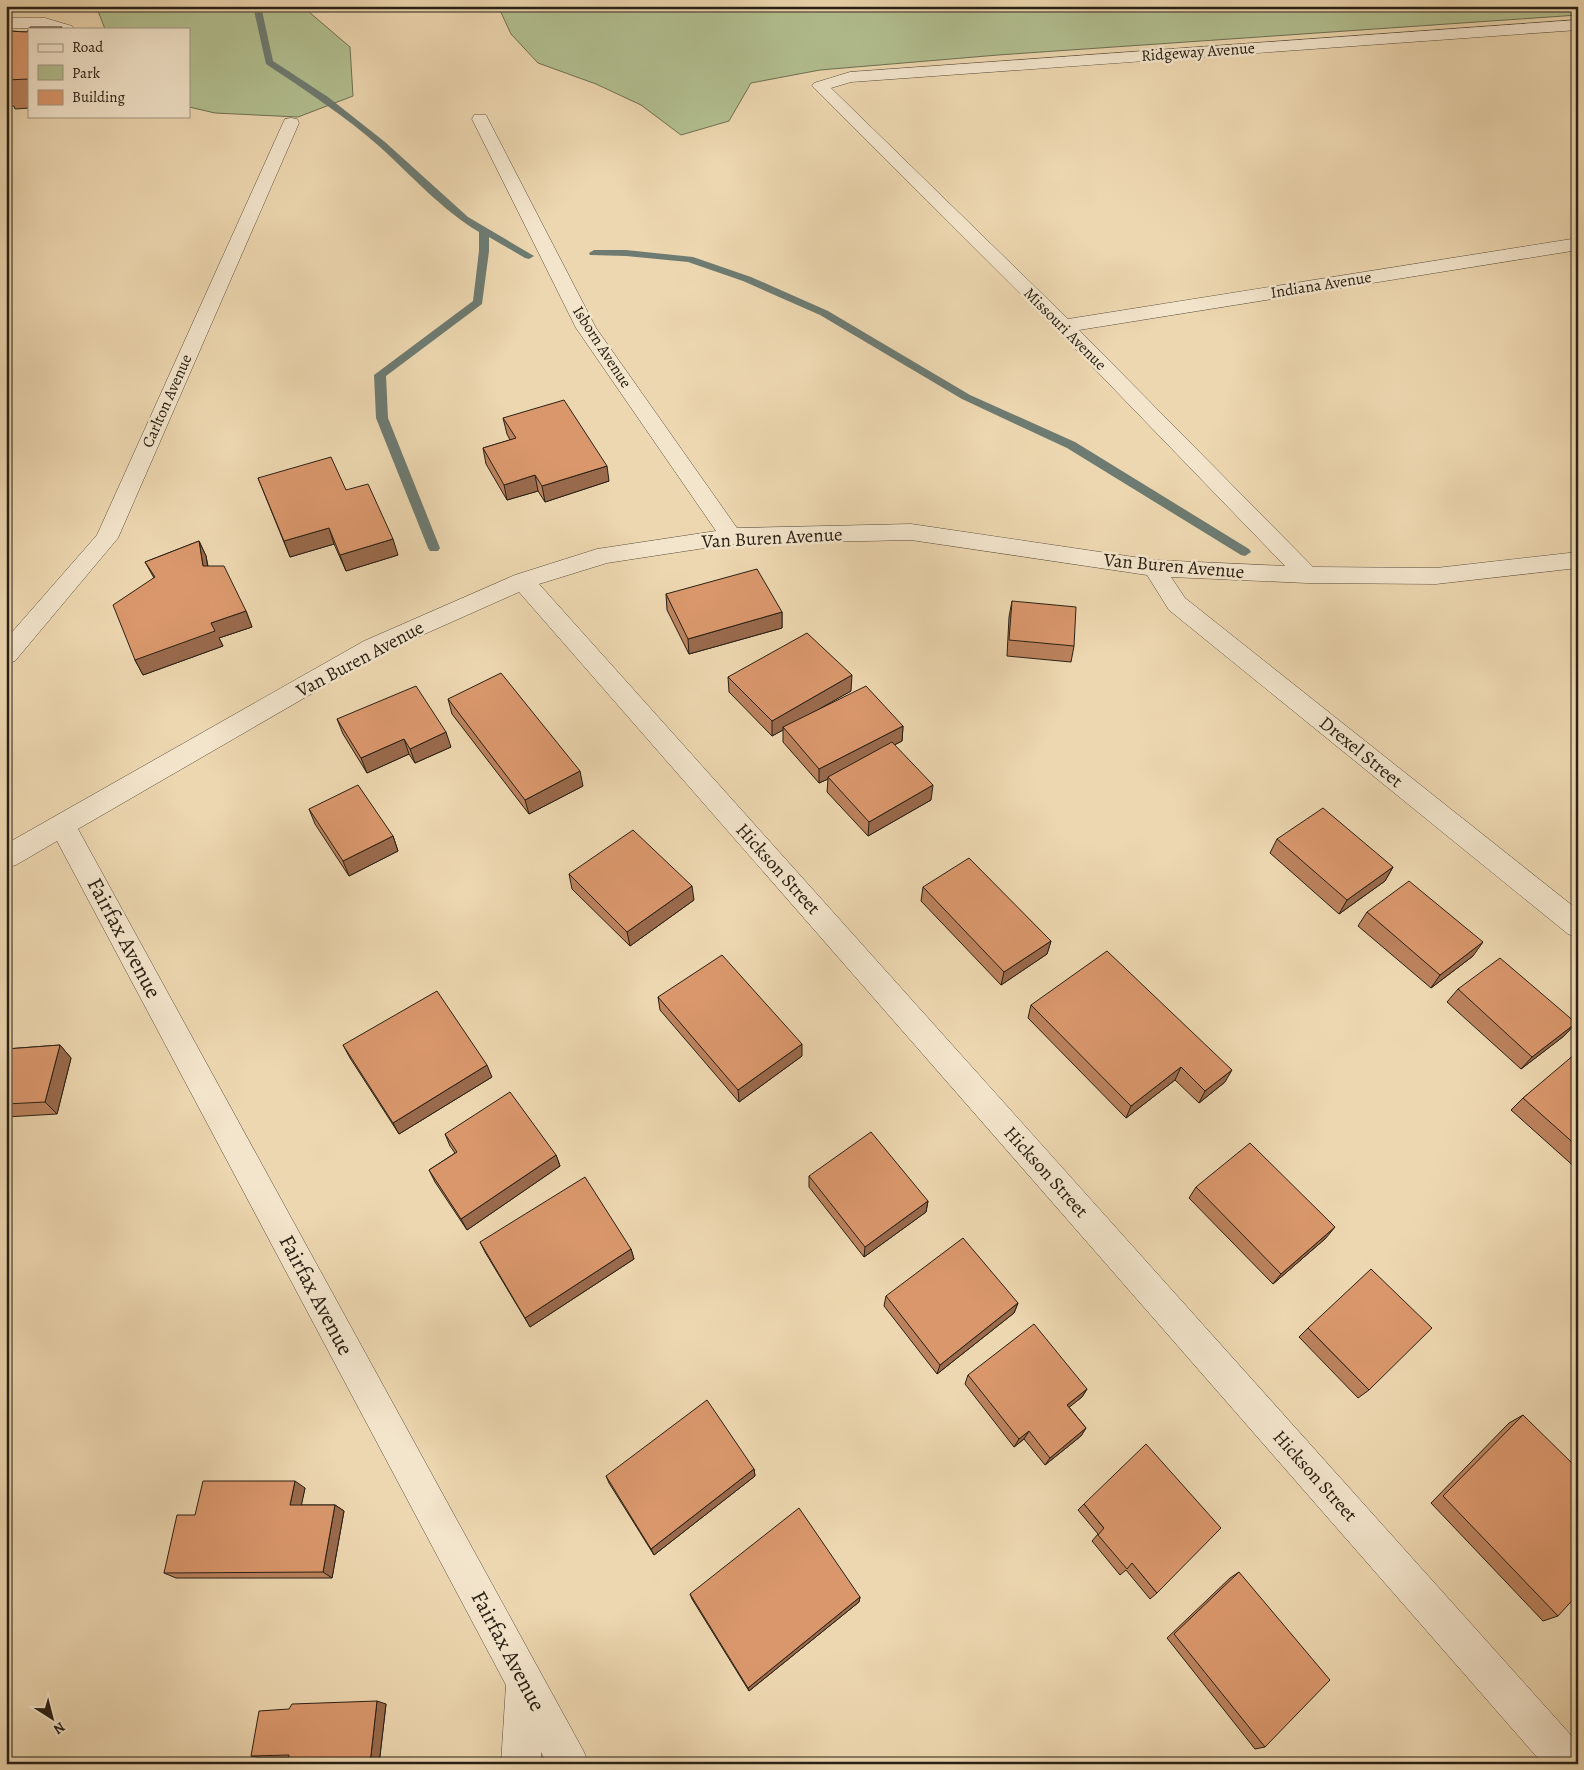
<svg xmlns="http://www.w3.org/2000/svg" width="1584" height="1770" viewBox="0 0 1584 1770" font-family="Alegreya,serif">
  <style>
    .green { fill: #b2bf90; stroke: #6e7052 }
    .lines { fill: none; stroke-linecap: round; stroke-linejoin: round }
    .stream { fill: #6d7b72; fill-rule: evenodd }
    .minor-casing { stroke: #5a4e3b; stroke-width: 1 }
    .minor { fill: #f3e5cc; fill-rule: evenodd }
    .wall { fill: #bb825d; stroke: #292014 }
    .shaded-wall { fill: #996a4c; stroke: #292014 }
    .building { fill: #da976c; stroke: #292014 }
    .labels { text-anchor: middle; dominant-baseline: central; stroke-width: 5; stroke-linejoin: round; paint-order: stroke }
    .far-street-label { font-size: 16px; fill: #292014; stroke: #f3e5cc }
    .street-label { font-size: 19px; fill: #292014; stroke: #f3e5cc }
    .near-street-label { font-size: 22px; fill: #292014; stroke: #f3e5cc }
  </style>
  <rect width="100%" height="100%" fill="#edd7b0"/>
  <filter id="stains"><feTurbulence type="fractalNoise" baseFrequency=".004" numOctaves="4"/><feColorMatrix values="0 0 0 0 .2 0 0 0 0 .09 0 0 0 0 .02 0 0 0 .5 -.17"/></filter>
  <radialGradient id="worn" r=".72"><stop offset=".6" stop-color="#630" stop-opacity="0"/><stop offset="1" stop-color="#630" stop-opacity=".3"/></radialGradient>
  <!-- green -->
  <path class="green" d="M96,6H302L350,47L353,96L298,117L215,113L189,107V29H105Z
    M498,6H1578V15L998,55L820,70L751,83L729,121L681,135L641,105L596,84L538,63L511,34Z"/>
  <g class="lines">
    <!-- stream -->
    <path class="stream" d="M253,6H261L273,61L328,97L385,142L468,217L534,256L529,259L525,258L489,237V251L482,304L386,376L388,418L440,548L438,551H430L428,548L376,418L374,375L473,301L479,251V232C442,210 412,176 380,147C345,116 305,90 266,64Z
      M594,250H626L693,257L751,277L828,311L970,395L1075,442L1249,549L1251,552L1245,556L1241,555L1067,448L962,399L820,315L743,281L688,262L626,256L590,255L589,253Z"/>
    <defs>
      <path id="minor" d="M6,18H45L72,26L74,29L6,28Z
        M1578,20V30L851,82L831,88L1068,319L1578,238V250L1079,330L1313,567L1436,568L1578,552V568L1436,584L1307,583L1171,577L1185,598L1578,910V938L1568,934L1169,610L1147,575L911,540L731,544L607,563L539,584L1578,1743V1764H1543L519,592L382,653L78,829L583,1750L589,1764H547L541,1752V1764H501L506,1685L57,841L16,865L6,868V844L364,641L515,575L597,549L716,531L576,328L472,119L474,115H486L488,119L596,328L737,528L911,524L1154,560L1285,566L1057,330L812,86L814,83L850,72Z
        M291,118L297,119L299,123L118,538L15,661L6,664V639L97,535L283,123L285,119Z"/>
    </defs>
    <!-- minor casing -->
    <use href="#minor" class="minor-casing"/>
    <!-- minor -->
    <use href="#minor" class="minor"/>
  </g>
  <!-- wall -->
  <path class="wall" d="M6,29L10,31L27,32L29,29V108L15,109L14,106H6Z
    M503,418L609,481L545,502L538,491L507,500L486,464L483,448L510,440L507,434Z
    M258,478L346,490L398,555L346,571L334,544L290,557Z
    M199,541L206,556L208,566L246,611L252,627L219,638L223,646L143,675L135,660L154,578L145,562Z
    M666,594L782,612V628L689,654L667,610Z
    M1012,601L1074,646L1071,662L1007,656L1009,617Z
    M728,677L851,691L820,708L903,726L902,741L894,745L931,800L868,836L827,792L828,779L819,783L783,742V730L772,736L729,692Z
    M448,699L583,786L529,814L452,714Z
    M337,719L451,747L415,763L409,754L367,773L343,734Z
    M309,809L393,836L398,851L349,876L315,824Z
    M1277,839L1393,867L1385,881L1339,914L1270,853Z
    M569,874L694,900L630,946L572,889Z
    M923,887L1051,941L1047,954L1001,985L921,901Z
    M1367,912L1473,956L1431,988L1358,926Z
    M1458,989L1576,1023L1564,1036L1521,1069L1447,1002Z
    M658,997L802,1056L739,1102L660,1010Z
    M1031,1005L1225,1082L1199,1103L1175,1080L1126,1118L1028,1018Z
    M60,1045L71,1058L57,1114L6,1117V1049Z
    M343,1045L492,1077L399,1134L350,1058Z
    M1578,1056V1170L1511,1110L1523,1098Z
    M445,1134L556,1155L560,1166L467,1230L435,1182L429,1170L455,1153L450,1146Z
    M809,1176L928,1201L926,1212L864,1257L809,1187Z
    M1196,1187L1326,1238L1273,1284L1189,1198Z
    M480,1242L631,1249L634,1259L530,1327L485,1252Z
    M886,1296L1018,1303L1014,1313L937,1374L884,1306Z
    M1308,1328L1369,1390L1358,1398L1299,1337Z
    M968,1375L1087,1389L1082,1397L1069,1407L1086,1428L1081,1436L1045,1465L1024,1439L1014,1447L965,1384Z
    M1523,1415L1558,1616L1543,1621L1431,1503L1509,1423Z
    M754,1469L755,1476L654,1555L609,1483L606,1476Z
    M305,1488L301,1505H335L344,1511L332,1578H176L164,1573L195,1515Z
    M1084,1504L1157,1593L1150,1599L1126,1570L1120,1575L1092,1541L1098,1534L1078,1510Z
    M1239,1572L1265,1747L1255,1749L1167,1638L1230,1578Z
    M690,1594L860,1597L859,1602L749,1691L692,1599Z
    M386,1704L379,1764H288L289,1758H262L251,1756Z"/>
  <!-- shaded-wall -->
  <path class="shaded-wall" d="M607,466L609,481L545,502L542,486Z
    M535,475L538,491L507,500L504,485Z
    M329,528L334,544L290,557L284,541Z
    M393,539L398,555L346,571L340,555Z
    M199,541L206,556L210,582L203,566Z
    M246,611L252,627L219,638L223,646L143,675L135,660L211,623Z
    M782,612V628L689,654L688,639Z
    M852,675L851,691L784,729L783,727V730L772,736V721Z
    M903,726L902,741L829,778L828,777V779L819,783V769Z
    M446,732L451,747L415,763L410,749Z
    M404,739L409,754L367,773L361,758Z
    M580,771L583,786L529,814L525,800Z
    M933,785L931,800L868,836L869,822Z
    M393,836L398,851L349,876L343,861Z
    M1393,867L1385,881L1339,914L1347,900Z
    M692,886L694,900L630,946L627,932Z
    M1051,941L1047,954L1001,985L1004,972Z
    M1483,942L1473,956L1431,988L1440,975Z
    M1576,1023L1564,1036L1521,1069L1532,1057Z
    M802,1044V1056L739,1102L738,1090Z
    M60,1045L71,1058L57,1114L45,1102Z
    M487,1065L492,1077L399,1134L393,1123Z
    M1181,1067L1175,1080L1126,1118L1131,1106Z
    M1232,1070L1225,1082L1199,1103L1205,1091Z
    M556,1155L560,1166L467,1230L461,1219Z
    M928,1201L926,1212L864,1257L865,1247Z
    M1335,1227L1326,1238L1273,1284L1281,1274Z
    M631,1249L634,1259L530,1327L525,1318Z
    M1018,1303L1014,1313L937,1374L940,1365Z
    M1087,1389L1082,1397L1062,1413L1067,1405Z
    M1086,1428L1081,1436L1045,1465L1050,1458Z
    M1029,1431L1024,1439L1014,1447L1019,1439Z
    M754,1469L755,1476L654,1555L651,1549Z
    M295,1481L305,1488L300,1512L290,1505Z
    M335,1505L344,1511L332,1578L323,1572Z
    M860,1597L859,1602L749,1691L748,1688Z
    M377,1701L386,1704L379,1764H370Z"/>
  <!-- building -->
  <path class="building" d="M30,27H62L61,29H29Z
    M6,29H9L8,31L27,32L29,29V79L6,80Z
    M564,400L607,466L542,486L535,475L504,485L483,448L516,438L503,418Z
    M331,457L346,490L368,484L393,539L340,555L329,528L284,541L258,478Z
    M199,541L203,566H224L246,611L211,623L215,631L135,660L113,605L155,577L145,562Z
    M757,569L782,612L688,639L666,594Z
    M1012,601L1076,607L1074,646L1009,640Z
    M807,633L852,675L772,721L728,677Z
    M501,673L580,771L525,800L448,699Z
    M416,686L446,732L410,749L404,739L361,758L337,719Z
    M866,686L903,726L819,769L783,727Z
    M892,742L933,785L869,822L828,777Z
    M358,785L393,836L343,861L309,809Z
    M1323,808L1393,867L1347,900L1277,839Z
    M633,830L692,886L627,932L569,874Z
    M969,858L1051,941L1004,972L923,887Z
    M1409,881L1483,942L1440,975L1367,912Z
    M1107,951L1232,1070L1205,1091L1181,1067L1131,1106L1031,1005Z
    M722,955L802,1044L738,1090L658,997Z
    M1500,958L1576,1023L1532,1057L1458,989Z
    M437,991L487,1065L393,1123L343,1045Z
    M60,1045L45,1102L6,1104V1049Z
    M1575,1054L1578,1056V1147L1523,1098Z
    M510,1092L556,1155L461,1219L429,1170L457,1152L445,1134Z
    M871,1132L928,1201L865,1247L809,1176Z
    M1250,1143L1335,1227L1281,1274L1196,1187Z
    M585,1177L631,1249L525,1318L480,1242Z
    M963,1238L1018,1303L940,1365L886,1296Z
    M1371,1269L1432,1328L1369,1390L1308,1328Z
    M1034,1324L1087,1389L1067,1405L1086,1428L1050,1458L1029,1431L1019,1439L968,1375Z
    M707,1400L754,1469L651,1549L606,1476Z
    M1523,1415L1578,1469V1594L1558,1616L1443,1496Z
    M1146,1444L1221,1528L1157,1593L1132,1563L1127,1569L1098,1535L1104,1528L1084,1504Z
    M203,1481H295L290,1505H335L323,1572L164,1573L177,1515H195Z
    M799,1508L860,1597L748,1688L690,1594Z
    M1239,1572L1330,1680L1265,1747L1174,1634Z
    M377,1701L370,1764H288L289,1755L251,1756L259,1711L289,1709L292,1704Z"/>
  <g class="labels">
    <!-- far-street labels -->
    <g class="far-street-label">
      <text transform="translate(1198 52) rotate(-4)">Ridgeway Avenue</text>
      <text transform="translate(1321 285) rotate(-9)">Indiana Avenue</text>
      <text transform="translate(1065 329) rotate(45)">Missouri Avenue</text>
      <text transform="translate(602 347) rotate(57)">Isborn Avenue</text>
      <text transform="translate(167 401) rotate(-66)">Carlton Avenue</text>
    </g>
    <!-- street labels -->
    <g class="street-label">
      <text transform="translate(772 538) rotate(-3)">Van Buren Avenue</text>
      <text transform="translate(1174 566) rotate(5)">Van Buren Avenue</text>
      <text transform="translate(360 659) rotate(-28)">Van Buren Avenue</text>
      <text transform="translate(1361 752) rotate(39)">Drexel Street</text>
      <text transform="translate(778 869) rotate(48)">Hickson Street</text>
      <text transform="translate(1046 1172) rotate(48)">Hickson Street</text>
      <text transform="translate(1315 1476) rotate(48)">Hickson Street</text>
    </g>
    <!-- near-street labels -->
    <g class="near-street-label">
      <text transform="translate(124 938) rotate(62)">Fairfax Avenue</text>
      <text transform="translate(316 1295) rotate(62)">Fairfax Avenue</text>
      <text transform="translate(508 1651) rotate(62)">Fairfax Avenue</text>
    </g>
  </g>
  <!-- margin -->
  <rect width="1584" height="1770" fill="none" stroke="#edd7b0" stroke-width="25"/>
  <rect x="8" y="8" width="1569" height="1755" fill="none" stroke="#292014" stroke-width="2.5"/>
  <rect x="12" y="12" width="1559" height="1745" fill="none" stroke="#292014"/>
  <!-- legend -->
  <rect x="28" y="28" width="162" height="90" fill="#f3e5cc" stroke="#a29682"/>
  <rect x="38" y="44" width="25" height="8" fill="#f3e5cc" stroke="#a29682"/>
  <text x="72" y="52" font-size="15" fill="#292014">Road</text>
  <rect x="38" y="65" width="25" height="15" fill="#b2bf90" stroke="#a29682"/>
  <text x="72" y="78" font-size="15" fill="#292014">Park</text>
  <rect x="38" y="90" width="25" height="15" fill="#da976c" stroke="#a29682"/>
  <text x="72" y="102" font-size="15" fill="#292014">Building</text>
  <!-- north arrow -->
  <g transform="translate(52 1718) rotate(144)" stroke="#f3e5cc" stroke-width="4" paint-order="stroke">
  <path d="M0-4L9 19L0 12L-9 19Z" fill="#292014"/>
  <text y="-8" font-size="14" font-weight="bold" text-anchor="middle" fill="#292014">N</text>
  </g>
  <rect width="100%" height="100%" filter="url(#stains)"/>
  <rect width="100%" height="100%" fill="url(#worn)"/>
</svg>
